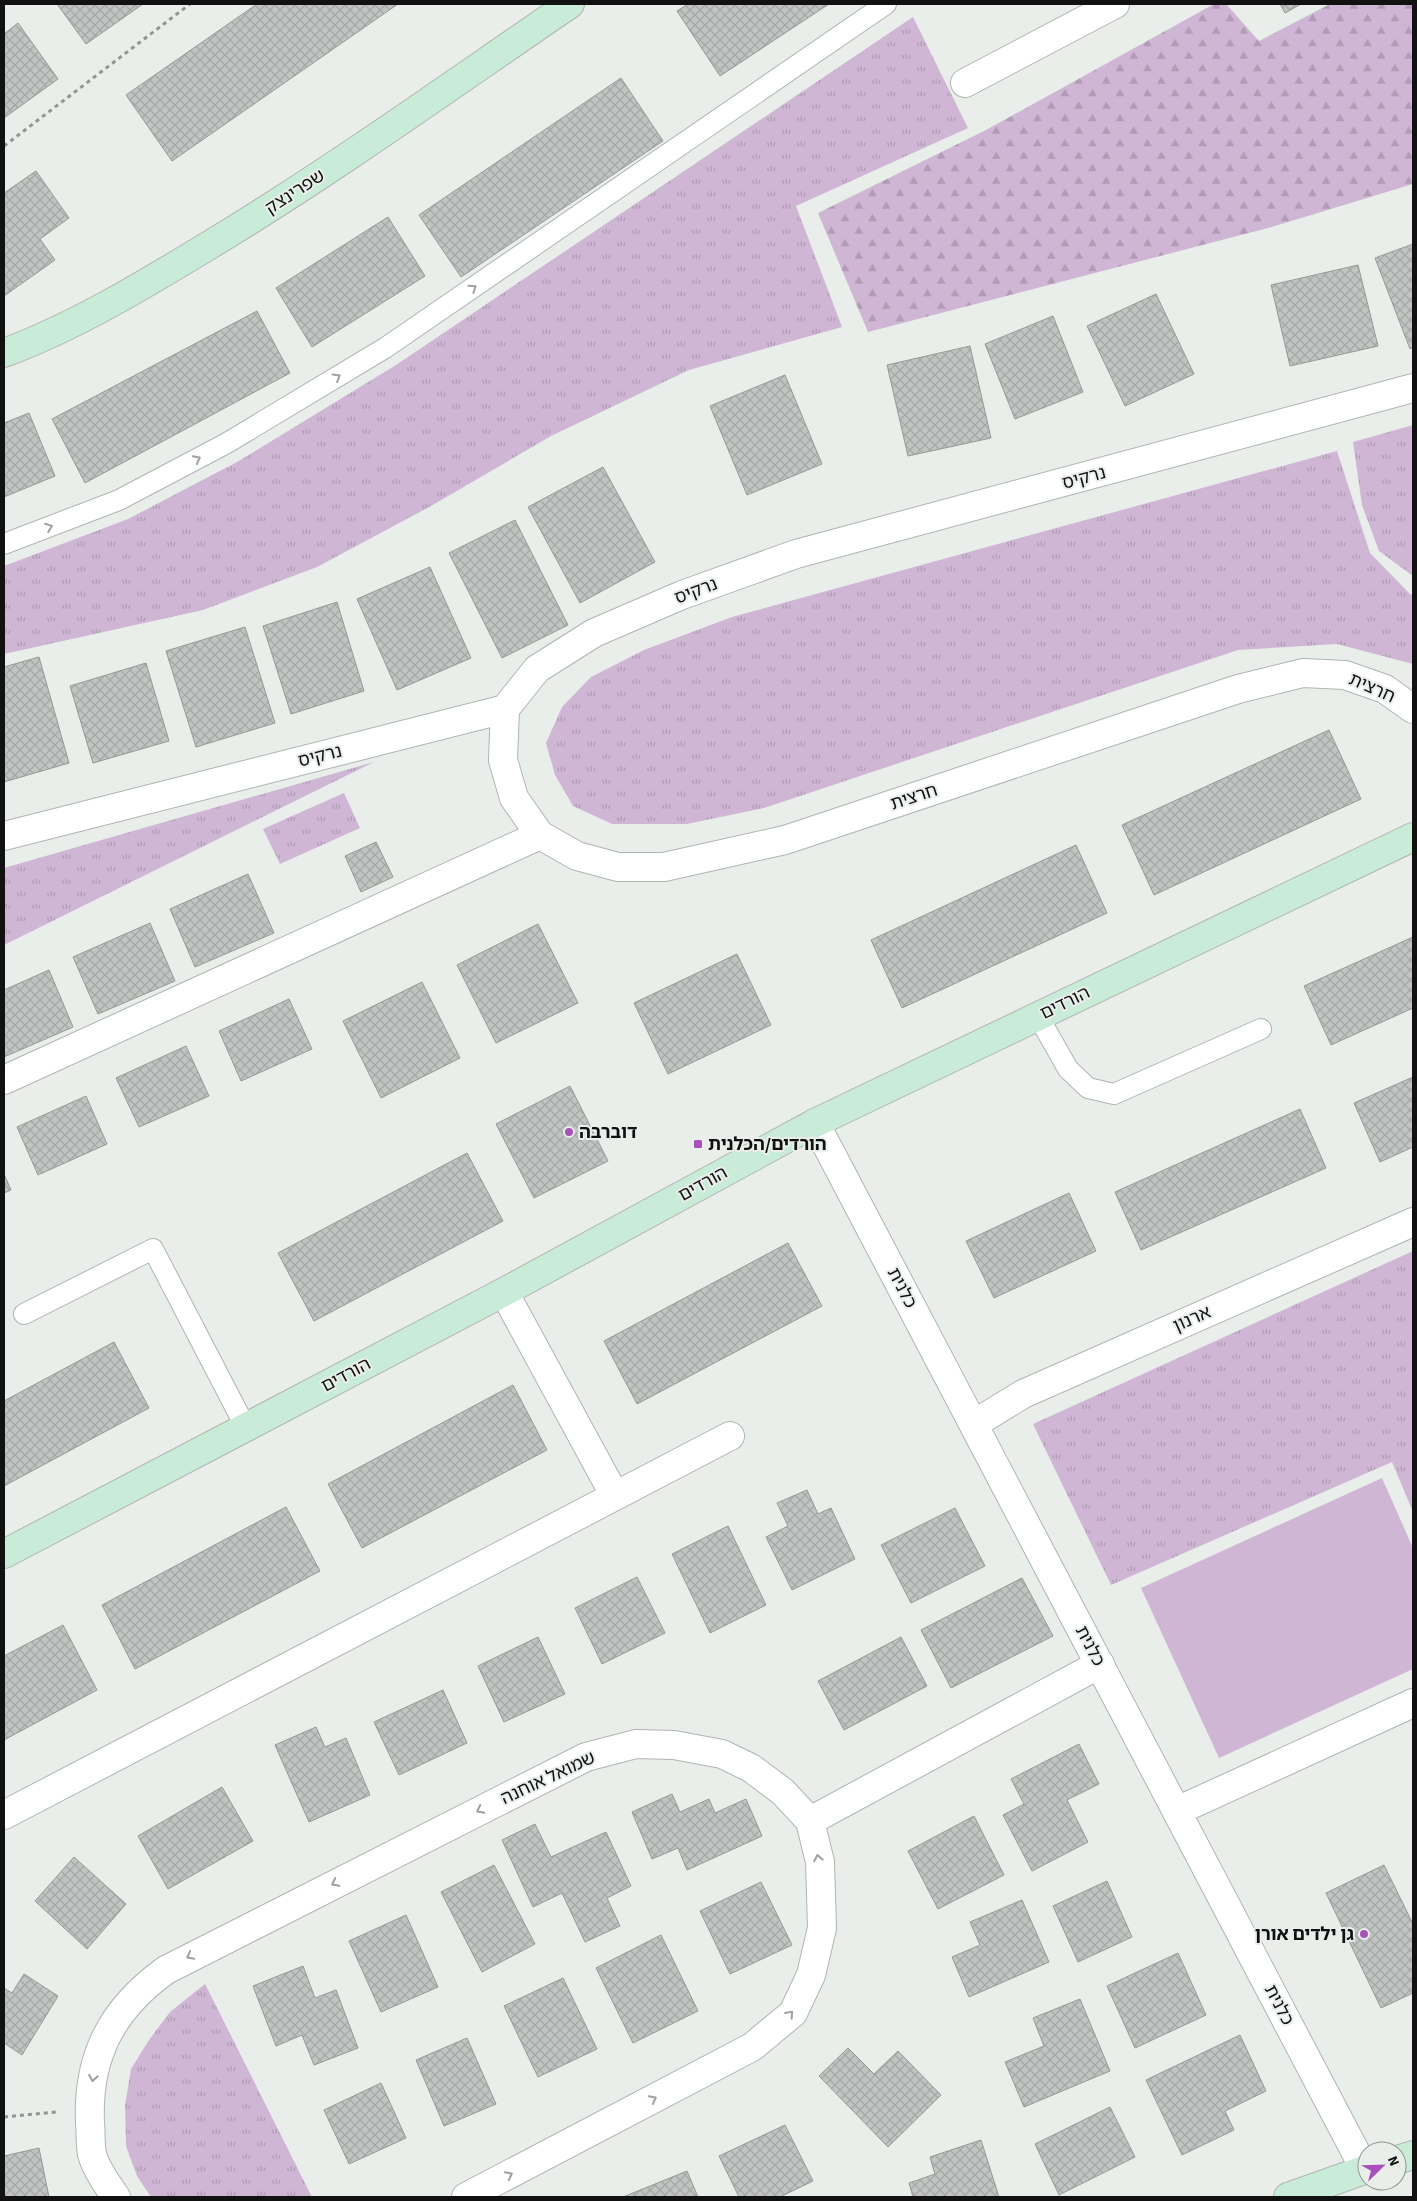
<svg xmlns="http://www.w3.org/2000/svg" width="1417" height="2201" viewBox="0 0 1417 2201" font-family="'Source Sans 3','Noto Sans Hebrew',sans-serif">
  <style>
    .grass { fill: url(#grass-tufts) }
    .forest { fill: url(#forest-firs) }
    .garden { fill: #cfb6d4 }
    .building { fill: url(#building-cross-hatch); stroke: #959a97 }
    .lines { fill: none; stroke-linecap: round; stroke-linejoin: round }
    .lane-casing { stroke: #b0b5b2; stroke-width: 22 }
    .street-casing { stroke: #b0b5b2; stroke-width: 30 }
    .secondary-casing { stroke: #b0b5b2; stroke-width: 30 }
    .path { stroke: #929693; stroke-width: 3; stroke-dasharray: 4 4; stroke-linecap: butt }
    .lane { stroke: #fff; stroke-width: 20 }
    .street { stroke: #fff; stroke-width: 28 }
    .secondary { stroke: #c9ecd8; stroke-width: 28 }
    .oneway { stroke: #9fa09f }
    .poi-dot { fill: #a950bc; stroke: #e9eeea; stroke-width: 2 }
    .labels { text-anchor: middle; dominant-baseline: central; stroke-width: 4; stroke-linejoin: round; paint-order: stroke }
    .street-label { font-size: 18px; fill: #101110; stroke: #e9eeea }
    .poi-label { font-size: 18px; font-weight: bold; fill: #101110; stroke: #e9eeea; text-anchor: start }
  </style>
  <defs>
    <pattern id="grass-tufts" width="24" height="20" patternUnits="userSpaceOnUse" patternTransform="scale(1.25)"><rect width="24" height="20" fill="#cfb6d4"/><path d="M3 7l-1-3M5 7V3M7 7l1-3M15 17l-1-3M17 17v-4M19 17l1-3" fill="none" stroke="#b19bb5"/></pattern>
    <pattern id="forest-firs" width="22" height="20" patternUnits="userSpaceOnUse" patternTransform="scale(1.25)"><rect width="22" height="20" fill="#cfb6d4"/><path d="M5 1l3.5 6h-7zM16 11l3.5 6h-7z" fill="#b19bb5"/></pattern>
    <pattern id="building-cross-hatch" width="8" height="8" patternUnits="userSpaceOnUse" patternTransform="scale(1.25)"><rect width="8" height="8" fill="#c1c5c2"/><path d="M0 0l8 8M0 8l8-8" fill="none" stroke="#a5a8a6"/></pattern>
  </defs>
  <rect width="100%" height="100%" fill="#e9eeea"/>
  <!-- grass -->
  <path class="grass" d="M913,17L968,128L796,206L842,327L689,370L551,436L431,506L317,567L203,610L4,654V566L128,519L237,462L396,365Z
    M1413,425V576L1379,551L1362,505L1353,442Z
    M1337,451L1370,553L1410,594L1413,595V664L1337,644L1238,650L764,808L687,824H612L573,806L555,775L546,743L562,707L591,677L644,650L732,617Z
    M374,762L4,945V868Z
    M344,793L360,828L280,864L263,829Z
    M1413,1251V1512L1392,1462L1111,1585L1033,1424Z
    M205,1984L312,2197H151L137,2176L126,2146L125,2105L131,2069L149,2040L170,2012Z"/>
  <!-- forest -->
  <path class="forest" d="M1214,4H1226L1259,41L1330,4H1413V184L1268,228L868,332L818,213L986,130Z"/>
  <!-- garden -->
  <path class="garden" d="M1382,1478L1413,1548V1669L1219,1758L1141,1588Z"/>
  <!-- building -->
  <path class="building" d="M57,4H143L86,44Z
    M257,4H398L172,161L126,95Z
    M688,4H829L720,76L677,11Z
    M1280,4H1301L1285,13Z
    M18,23L58,79L4,118V34Z
    M621,78L663,141L461,277L419,215Z
    M36,171L69,218L40,239L55,260L4,296V193Z
    M388,217L425,276L312,347L276,288Z
    M1413,244V347L1410,349L1375,258Z
    M1358,265L1378,346L1290,366L1271,285Z
    M1156,294L1194,374L1125,406L1087,326Z
    M257,311L290,373L85,483L52,419Z
    M1053,316L1083,392L1015,419L985,344Z
    M970,346L991,438L908,456L887,365Z
    M785,375L822,464L747,495L710,406Z
    M29,413L55,476L4,497V423Z
    M603,467L655,562L580,603L528,507Z
    M515,520L568,625L502,658L449,553Z
    M430,567L471,658L397,690L357,599Z
    M337,602L364,691L291,714L263,626Z
    M245,627L275,723L196,747L166,651Z
    M39,657L69,763L4,782V667Z
    M146,663L169,741L93,763L70,686Z
    M1329,730L1361,799L1154,895L1122,825Z
    M376,842L393,877L361,892L345,856Z
    M1076,845L1107,913L902,1008L871,940Z
    M248,874L274,933L195,967L170,909Z
    M150,923L175,981L98,1014L73,957Z
    M538,924L578,1003L496,1043L457,965Z
    M1413,937V1008L1331,1045L1304,986Z
    M737,954L771,1025L668,1074L634,1003Z
    M49,970L73,1027L4,1057V990Z
    M422,982L460,1058L381,1098L343,1021Z
    M289,999L312,1049L241,1081L219,1031Z
    M186,1046L209,1096L139,1127L116,1078Z
    M1413,1077V1147L1380,1162L1354,1103Z
    M570,1086L608,1161L534,1198L496,1124Z
    M86,1096L107,1144L38,1175L17,1127Z
    M1300,1109L1326,1168L1141,1250L1115,1192Z
    M467,1153L503,1221L314,1321L278,1253Z
    M4,1174L11,1190L4,1193Z
    M1069,1193L1096,1251L994,1298L966,1241Z
    M788,1243L822,1306L637,1404L604,1341Z
    M114,1342L149,1408L4,1486V1401Z
    M513,1385L547,1450L362,1548L328,1484Z
    M807,1490L818,1514L831,1508L855,1559L792,1590L766,1537L788,1526L777,1503Z
    M286,1507L320,1571L135,1669L102,1605Z
    M955,1508L985,1566L911,1603L881,1545Z
    M728,1526L766,1605L710,1633L672,1554Z
    M637,1577L665,1633L602,1664L575,1608Z
    M1022,1578L1053,1636L951,1688L921,1630Z
    M63,1625L97,1690L4,1740V1656Z
    M538,1637L565,1694L504,1722L478,1666Z
    M901,1637L927,1686L844,1730L818,1681Z
    M443,1690L467,1743L399,1775L374,1722Z
    M316,1727L325,1747L346,1738L370,1795L309,1822L275,1745Z
    M1079,1744L1099,1784L1067,1800L1088,1842L1032,1871L1003,1815L1024,1804L1011,1779Z
    M222,1787L253,1841L168,1889L138,1836Z
    M672,1794L680,1812L709,1799L715,1813L746,1799L762,1836L687,1870L678,1848L652,1859L632,1812Z
    M974,1816L1004,1875L938,1909L908,1851Z
    M535,1824L551,1857L606,1832L631,1886L607,1898L620,1926L585,1942L562,1893L533,1907L502,1840Z
    M74,1857L126,1904L87,1949L35,1901Z
    M494,1865L535,1944L482,1972L441,1892Z
    M1384,1865L1413,1924V1993L1381,2008L1326,1893Z
    M1107,1881L1132,1937L1078,1962L1053,1906Z
    M761,1882L792,1945L730,1974L700,1911Z
    M1022,1900L1049,1962L969,1997L952,1957L980,1945L970,1922Z
    M406,1915L438,1987L381,2012L349,1941Z
    M661,1935L698,2011L633,2043L596,1968Z
    M1178,1953L1206,2015L1135,2048L1107,1986Z
    M303,1966L315,1998L336,1990L358,2048L314,2065L302,2035L276,2046L253,1986Z
    M24,1974L58,1996L22,2055L4,2043V1988L12,1993Z
    M563,1978L597,2049L538,2077L504,2006Z
    M1080,1999L1110,2071L1024,2107L1005,2062L1044,2046L1033,2018Z
    M1240,2035L1266,2091L1225,2111L1234,2130L1182,2155L1146,2080Z
    M467,2038L496,2104L444,2126L416,2060Z
    M848,2048L874,2074L898,2051L941,2095L888,2147L819,2076Z
    M381,2083L406,2138L349,2164L324,2110Z
    M1110,2107L1135,2157L1059,2195L1035,2144Z
    M785,2125L813,2181L780,2197H739L719,2156Z
    M981,2140L999,2197H913L909,2183L935,2174L930,2157Z
    M39,2148L49,2197H4V2156Z
    M687,2171L698,2197H623Z"/>
  <g class="lines">
    <defs>
      <path id="lane" d="M4,544L119,500L227,443L385,348L886,4
        M1038,1016L1068,1069L1088,1088L1114,1094L1261,1029
        M24,1314L153,1249L246,1428"/>
      <path id="street" d="M965,83L1115,4
        M505,709L503,760L514,798L540,835L577,856L618,867H664L785,840L1238,689L1303,673L1345,675L1385,689L1413,709
        M4,836L505,709L537,669L594,633L682,595L796,554L1413,388
        M4,1080L540,835
        M815,1123L1365,2170
        M504,1292L615,1496
        M974,1424L1023,1394L1413,1222
        M1177,1811L1413,1703
        M4,1815L730,1436
        M810,1821L1100,1664
        M116,2197C108,2186 95,2166 92,2154C90,2144 91,2133 90,2123C87,2056 112,2009 166,1970L586,1757L636,1744L674,1745L722,1754L751,1768L783,1792L810,1821L820,1862L822,1928L811,1975L793,2013L752,2047L466,2197"/>
      <path id="secondary" d="M4,353C76,326 142,286 208,246C332,171 450,86 570,4
        M4,1554L504,1292L815,1123L1413,837
        M1397,2160L1413,2155
        M1288,2197L1367,2169"/>
    </defs>
    <!-- lane casing -->
    <use href="#lane" class="lane-casing"/>
    <!-- street casing -->
    <use href="#street" class="street-casing"/>
    <!-- secondary casing -->
    <use href="#secondary" class="secondary-casing"/>
    <!-- path -->
    <path class="path" d="M4,146L190,4
      M4,2117L56,2112"/>
    <!-- lane -->
    <use href="#lane" class="lane"/>
    <!-- street -->
    <use href="#street" class="street"/>
    <!-- secondary -->
    <use href="#secondary" class="secondary"/>
  </g>
  <!-- one-way arrows -->
  <defs><path id="oneway-chevron" d="M-2-3.5L2.5 0L-2 3.5" fill="none" stroke-width="1.6" stroke-linecap="round" stroke-linejoin="round" transform="scale(1.25)"/></defs>
  <g class="oneway">
    <use href="#oneway-chevron" transform="translate(473 288) rotate(-34)"/>
    <use href="#oneway-chevron" transform="translate(337 377) rotate(-31)"/>
    <use href="#oneway-chevron" transform="translate(197 459) rotate(-28)"/>
    <use href="#oneway-chevron" transform="translate(49 527) rotate(-21)"/>
    <use href="#oneway-chevron" transform="translate(480 1810) rotate(153)"/>
    <use href="#oneway-chevron" transform="translate(818 1858) rotate(-100)"/>
    <use href="#oneway-chevron" transform="translate(335 1883) rotate(153)"/>
    <use href="#oneway-chevron" transform="translate(190 1956) rotate(152)"/>
    <use href="#oneway-chevron" transform="translate(790 2014) rotate(-49)"/>
    <use href="#oneway-chevron" transform="translate(93 2078) rotate(99)"/>
    <use href="#oneway-chevron" transform="translate(653 2099) rotate(-28)"/>
    <use href="#oneway-chevron" transform="translate(509 2175) rotate(-28)"/>
  </g>
  <!-- markers -->
  <g class="poi-dot">
    <circle cx="569" cy="1132" r="5"/>
    <rect x="693" y="1139" width="10" height="10" rx="2.5"/>
    <circle cx="1364" cy="1934" r="5"/>
  </g>
  <g class="labels">
    <!-- street labels -->
    <g class="street-label">
      <text transform="translate(295 192) rotate(-33)">שפרינצק</text>
      <text transform="translate(1084 478) rotate(-15)">נרקיס</text>
      <text transform="translate(696 591) rotate(-21)">נרקיס</text>
      <text transform="translate(1372 688) rotate(24)">חרצית</text>
      <text transform="translate(320 756) rotate(-14)">נרקיס</text>
      <text transform="translate(914 797) rotate(-18)">חרצית</text>
      <text transform="translate(1065 1003) rotate(-26)">הורדים</text>
      <text transform="translate(703 1184) rotate(-29)">הורדים</text>
      <text transform="translate(902 1288) rotate(62)">כלנית</text>
      <text transform="translate(1192 1319) rotate(-24)">ארנון</text>
      <text transform="translate(346 1375) rotate(-28)">הורדים</text>
      <text transform="translate(1090 1646) rotate(62)">כלנית</text>
      <text transform="translate(548 1778) rotate(-25)">שמואל אוחנה</text>
      <text transform="translate(1279 2005) rotate(62)">כלנית</text>
    </g>
    <!-- poi labels -->
    <g class="poi-label">
      <text x="579" y="1132">דוברבה</text>
      <text x="708" y="1144">הורדים/הכלנית</text>
      <text x="1354" y="1934" text-anchor="end">גן ילדים אורן</text>
    </g>
  </g>
  <!-- border -->
  <rect width="1417" height="2201" fill="none" stroke="#101110" stroke-width="10"/>
  <!-- north arrow -->
  <g transform="translate(1382 2166) rotate(67)"><circle r="24" fill="#e9eeea" stroke="#929693"/>
  <path d="M0-4L9 19L0 12L-9 19Z" fill="#a950bc"/>
  <text y="-8" font-size="14" font-weight="bold" text-anchor="middle" fill="#101110">N</text>
  </g>
</svg>
